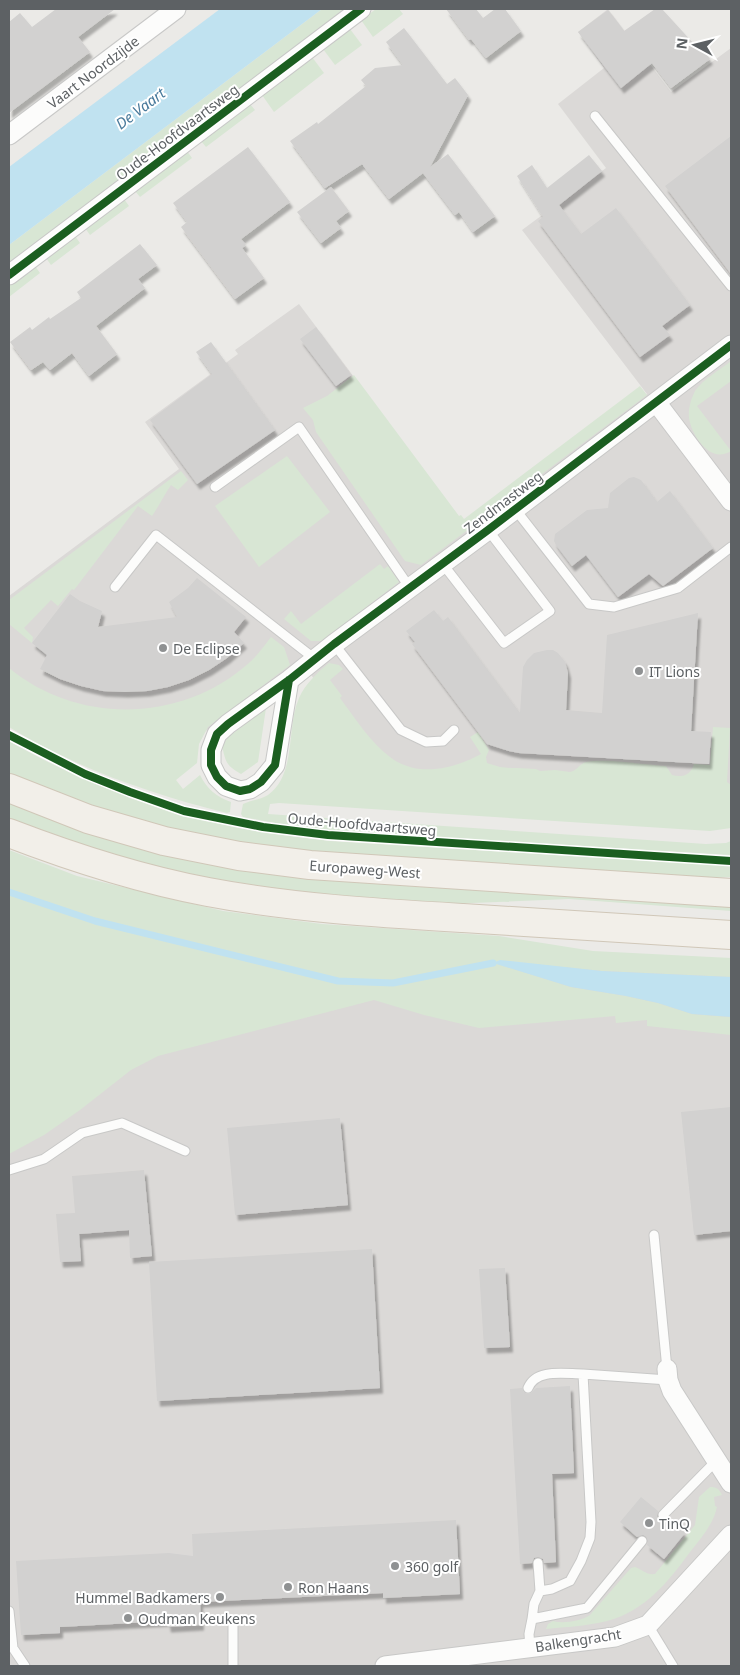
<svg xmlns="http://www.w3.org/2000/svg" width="740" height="1675" viewBox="0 0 740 1675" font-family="'Noto Sans',sans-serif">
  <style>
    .industrial { fill: #dbd9d7 }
    .green { fill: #d8e6d4 }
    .water { fill: #c0e2f0 }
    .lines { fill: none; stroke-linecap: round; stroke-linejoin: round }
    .stream { stroke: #c0e2f0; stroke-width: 7 }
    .building { fill: #d2d1d0; filter: url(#shadow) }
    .service-casing { stroke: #c8c8c7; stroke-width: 11 }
    .minor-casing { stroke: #c8c8c7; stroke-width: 21 }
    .primary-casing { stroke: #d0c7b8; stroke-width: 30 }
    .service { stroke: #fcfcfb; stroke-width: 9 }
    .minor { stroke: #fcfcfb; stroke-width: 19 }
    .primary { stroke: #f2efe9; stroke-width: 28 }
    .cycleway-casing { stroke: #fff; stroke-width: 11 }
    .cycleway { stroke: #1b5e20; stroke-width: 8 }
    .poi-dot { fill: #8f9192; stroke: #fff; stroke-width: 2 }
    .labels { text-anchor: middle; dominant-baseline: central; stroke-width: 4; stroke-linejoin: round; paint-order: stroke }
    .street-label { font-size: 14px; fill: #5d6164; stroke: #fff }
    .poi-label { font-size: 14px; fill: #5d6164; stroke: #fff; text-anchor: start }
    .water-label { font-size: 15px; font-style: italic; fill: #4a7b9c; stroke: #fff }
  </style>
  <defs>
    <filter id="shadow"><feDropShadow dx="3" dy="5.5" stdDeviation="1" flood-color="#0004"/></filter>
  </defs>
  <rect width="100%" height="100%" fill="#ebeae7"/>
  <!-- industrial -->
  <path class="industrial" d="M608,9L671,92L731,48V795L418,776L385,765L332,703L300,660L214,724L186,748L9,703V596L179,469L145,422L238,354L235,350L299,304L468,529L647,394L522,230L606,168L558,104L604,68L578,32Z
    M394,958L731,971V1666H9V1122L84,1082Z"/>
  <!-- green -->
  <path class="green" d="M322,9H346L9,263V245Z
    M376,9H399L403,14L373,37L361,20Z
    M350,29L362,45L335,65L323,49Z
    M312,57L324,73L274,112L262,95Z
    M250,104L255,110L206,147L201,141Z
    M187,151L192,158L140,197L135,191Z
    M124,199L129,206L90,235L85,228Z
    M75,236L80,243L51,265L46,258Z
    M35,266L40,273L9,297V286Z
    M731,361V381L697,406L731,451C711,464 692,437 689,418C688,409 691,399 695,391C703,379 720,370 731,361Z
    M354,375L459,516L461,515L464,519L640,386L647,395L421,565L405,561L316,432L313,420L303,408L327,396Z
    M287,456L330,512L259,567L215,506Z
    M181,471L188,480L178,490L171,485C164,495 159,506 152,516L138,506L74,590L72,589L58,606L51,600L24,628L33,637L32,643L9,624V600Z
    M380,564L384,569L388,566L399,582L322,641H311L284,619L291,611L301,624Z
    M271,637L284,647L290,665L208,727L199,744L197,763L176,780L183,789L200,775C207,789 217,797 231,802L230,812L227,813C150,794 76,768 9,727V668C78,725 182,723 249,663C258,655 264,646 271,637Z
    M329,663L339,665L343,669L330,680L342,696L340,698C355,718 370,742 390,757C417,778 454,769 481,754L470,737L478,732L489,750L486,757L487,763L500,767L511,768H518L536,769L540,771L555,770L570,772C577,771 579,764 586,762C606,758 644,765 666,766L672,775C682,778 691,775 694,764L710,765L713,727L730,728L727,782L731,785V828L710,831L279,803L270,804L268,814L706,844L726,843L731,841V855L336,831L291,826L243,817L241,814L243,804C251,800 260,800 268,795C297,774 286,727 299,698C306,683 317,673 329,663Z
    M266,708L258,762L241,774C226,765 226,763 222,746L227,738Z
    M9,741C77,780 151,809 229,826C262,833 296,837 330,841L731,866V877L710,878L327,854L228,841L144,823L74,800L9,775Z
    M9,801L66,824L731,904V911L569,899L447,904L346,896L280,889L193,875L112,855L9,818Z
    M9,850L77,876L223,911L322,924L499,936L593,951L731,958V977L602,971L500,961L494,963L571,987L626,996L658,1003L692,1014L731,1017V1035L647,1026V1020L616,1023L615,1016L479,1028L424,1015L374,1000L158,1056L131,1070L80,1110L44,1135L9,1154Z
    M710,1487C717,1487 719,1489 722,1495L714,1497L715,1506L717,1507C713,1525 701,1538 690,1552C668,1582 645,1611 607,1621C587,1626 566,1627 546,1629L548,1624L553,1621C562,1624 582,1621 590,1615L631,1568L635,1567C643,1570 646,1575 655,1574L695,1525L699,1497Z"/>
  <!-- water -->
  <path class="water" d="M220,9H322L9,245V167Z
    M500,960L602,971L731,977V1017L692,1014L658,1003L626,996L571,987L493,963Z"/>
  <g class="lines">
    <!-- stream -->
    <path class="stream" d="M9,892L95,921L338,981L393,983L493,963"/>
  </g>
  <!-- building -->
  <path class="building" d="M56,9H115L78,37L90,52L9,113V22L20,13L32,27Z
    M446,9H476L483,18L495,9H505L521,31L486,58L471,39L469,40Z
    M655,9H662L694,44L697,42L710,59L671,88L652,63L621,88L578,32L608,10L624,31Z
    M404,28L447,84L455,78L468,95L430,167L448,154L495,216L473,232L459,212L455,215L423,173L389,199L362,164L325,188L290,141L317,122L318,124L366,86L361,80L375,68L403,65L386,42Z
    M731,136V274L665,186Z
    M248,147L290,202L241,239L246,245L242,248L264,278L235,299L181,227L187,222L173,203Z
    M589,155L602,171L559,205L581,234L616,208L690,305L662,326L670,335L640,357L538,221L543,217L517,176L532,165L547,188Z
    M331,187L349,211L336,221L341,228L321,243L297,212Z
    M140,244L157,265L138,279L145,288L96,326L117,354L89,376L72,353L50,370L43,362L31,370L10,342L30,327L32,330L49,317L50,319L81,298L77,292Z
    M316,327L351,375L336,386L300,339Z
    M211,342L275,430L197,484L150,420L212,374L196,352Z
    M634,477L641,480L657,502L670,491L713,548L663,586L649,574L618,597L586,555L572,566L556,545L554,541L555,534L587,510L608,508L610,493L629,478Z
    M197,578L246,617L234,632L244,643L227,658L209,670L189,680L168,687L147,691L125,692L103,691L81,686L60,679L40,669L47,655L32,643L70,594L80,601L102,611L98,627L177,617L169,602L188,588Z
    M434,610L443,621L448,617L520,713L523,667L527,660L534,653L547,650H553L558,653L565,662L568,673L566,710L602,713L607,635L698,613L691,731L711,732L709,764L519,753L509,751L487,744L412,644L415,642L406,631Z
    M731,1107V1231L694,1235L681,1112Z
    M340,1118L348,1205L235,1215L227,1128Z
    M144,1170L152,1256L130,1258L129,1230L79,1234L81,1261L60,1262L56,1214L75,1213L72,1176Z
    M372,1249L380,1388L157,1401L149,1262Z
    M505,1268L510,1347L484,1348L479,1269Z
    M570,1386L574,1473L552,1474L556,1562L544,1563L543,1559L538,1557L534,1558L532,1563L520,1564L510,1389L522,1388L524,1393L528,1394L531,1393L536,1388Z
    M641,1497L658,1511L657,1516L659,1520L664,1521L668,1519L685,1533L664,1559L647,1545L648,1542L646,1537L643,1535L637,1537L620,1522Z
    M456,1520L460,1594L383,1598V1593L200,1602L201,1625L168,1627L167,1621L60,1627V1633L21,1635L16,1561L169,1553L193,1556L192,1534Z"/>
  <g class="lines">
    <defs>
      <path id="service" d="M595,116L731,286
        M215,487L299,427L410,588
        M515,509L589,604L614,607L678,588L731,547
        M442,563L504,643L550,611L488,530
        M115,587L156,535L315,659
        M334,644L401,730L426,742L443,741L454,730
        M9,1170L44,1159L82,1133L122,1123L185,1151
        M654,1235L667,1369
        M528,1388C536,1368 565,1374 583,1374
        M663,1515L716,1461
        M538,1563L540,1591
        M9,1611L13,1648L25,1666
        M532,1619L534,1604L540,1591L552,1589L570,1581L581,1561L590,1538L591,1522L583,1374L668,1380
        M648,1625L673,1666
        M530,1648L529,1634L532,1619L587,1608L642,1541
        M233,1666V1626"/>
      <path id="minor" d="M9,135L176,9
        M9,275L361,9
        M656,402L731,501
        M289,680L275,765L261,782L250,789L240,791L226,786L217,777L211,765V750L217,734L228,724L289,680L334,644L488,530L731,345
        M667,1369L668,1380L672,1391L731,1483
        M385,1666L615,1637L648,1625L731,1535"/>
      <path id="primary" d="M9,788L88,819L164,841L239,856L310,865L731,893
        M9,833C74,858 139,879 208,892C292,908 378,913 463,918C553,924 642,930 731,935"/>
    </defs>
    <!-- service casing -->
    <use href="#service" class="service-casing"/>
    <!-- minor casing -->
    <use href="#minor" class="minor-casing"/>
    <!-- primary casing -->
    <use href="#primary" class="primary-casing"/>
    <!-- service -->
    <use href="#service" class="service"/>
    <!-- minor -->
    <use href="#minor" class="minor"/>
    <!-- primary -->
    <use href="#primary" class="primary"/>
    <defs>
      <path id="cycleway" d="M9,275L361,9
        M289,680L275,765L261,782L250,789L240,791L226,786L217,777L211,765V750L217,734L228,724L289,680L334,644L488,530L731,345
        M9,735L85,774L130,792L184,811L263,827L328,835L731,861"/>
    </defs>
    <!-- cycleway casing -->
    <use href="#cycleway" class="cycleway-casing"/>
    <!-- cycleway -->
    <use href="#cycleway" class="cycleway"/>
  </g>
  <!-- markers -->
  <g class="poi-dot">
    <circle cx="163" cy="648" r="5"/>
    <circle cx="639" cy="671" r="5"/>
    <circle cx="649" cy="1523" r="5"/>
    <circle cx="395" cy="1566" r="5"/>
    <circle cx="288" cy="1587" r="5"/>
    <circle cx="220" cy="1597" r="5"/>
    <circle cx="128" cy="1618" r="5"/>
  </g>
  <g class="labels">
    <!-- street labels -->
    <g class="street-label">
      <text transform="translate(93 72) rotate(-37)">Vaart Noordzijde</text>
      <text transform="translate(177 132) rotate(-37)">Oude-Hoofdvaartsweg</text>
      <text transform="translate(503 502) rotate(-37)">Zendmastweg</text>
      <text transform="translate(362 824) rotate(5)">Oude-Hoofdvaartsweg</text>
      <text transform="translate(365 869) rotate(4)">Europaweg-West</text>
      <text transform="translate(578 1640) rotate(-9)">Balkengracht</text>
    </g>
    <!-- poi labels -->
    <g class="poi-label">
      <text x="173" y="648">De Eclipse</text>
      <text x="649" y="671">IT Lions</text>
      <text x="659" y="1523">TinQ</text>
      <text x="405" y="1566">360 golf</text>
      <text x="298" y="1587">Ron Haans</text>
      <text x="210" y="1597" text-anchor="end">Hummel Badkamers</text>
      <text x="138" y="1618">Oudman Keukens</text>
    </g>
    <!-- water labels -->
    <g class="water-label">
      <text transform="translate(140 108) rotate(-37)">De Vaart</text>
    </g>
  </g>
  <!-- border -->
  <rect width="740" height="1675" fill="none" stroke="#5d6164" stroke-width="20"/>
  <!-- north arrow -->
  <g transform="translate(695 45) rotate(277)" stroke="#ffffff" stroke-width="4" paint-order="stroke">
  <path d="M0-4L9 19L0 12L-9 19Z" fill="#5d6164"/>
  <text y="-8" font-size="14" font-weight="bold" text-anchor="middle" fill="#5d6164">N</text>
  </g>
</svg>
